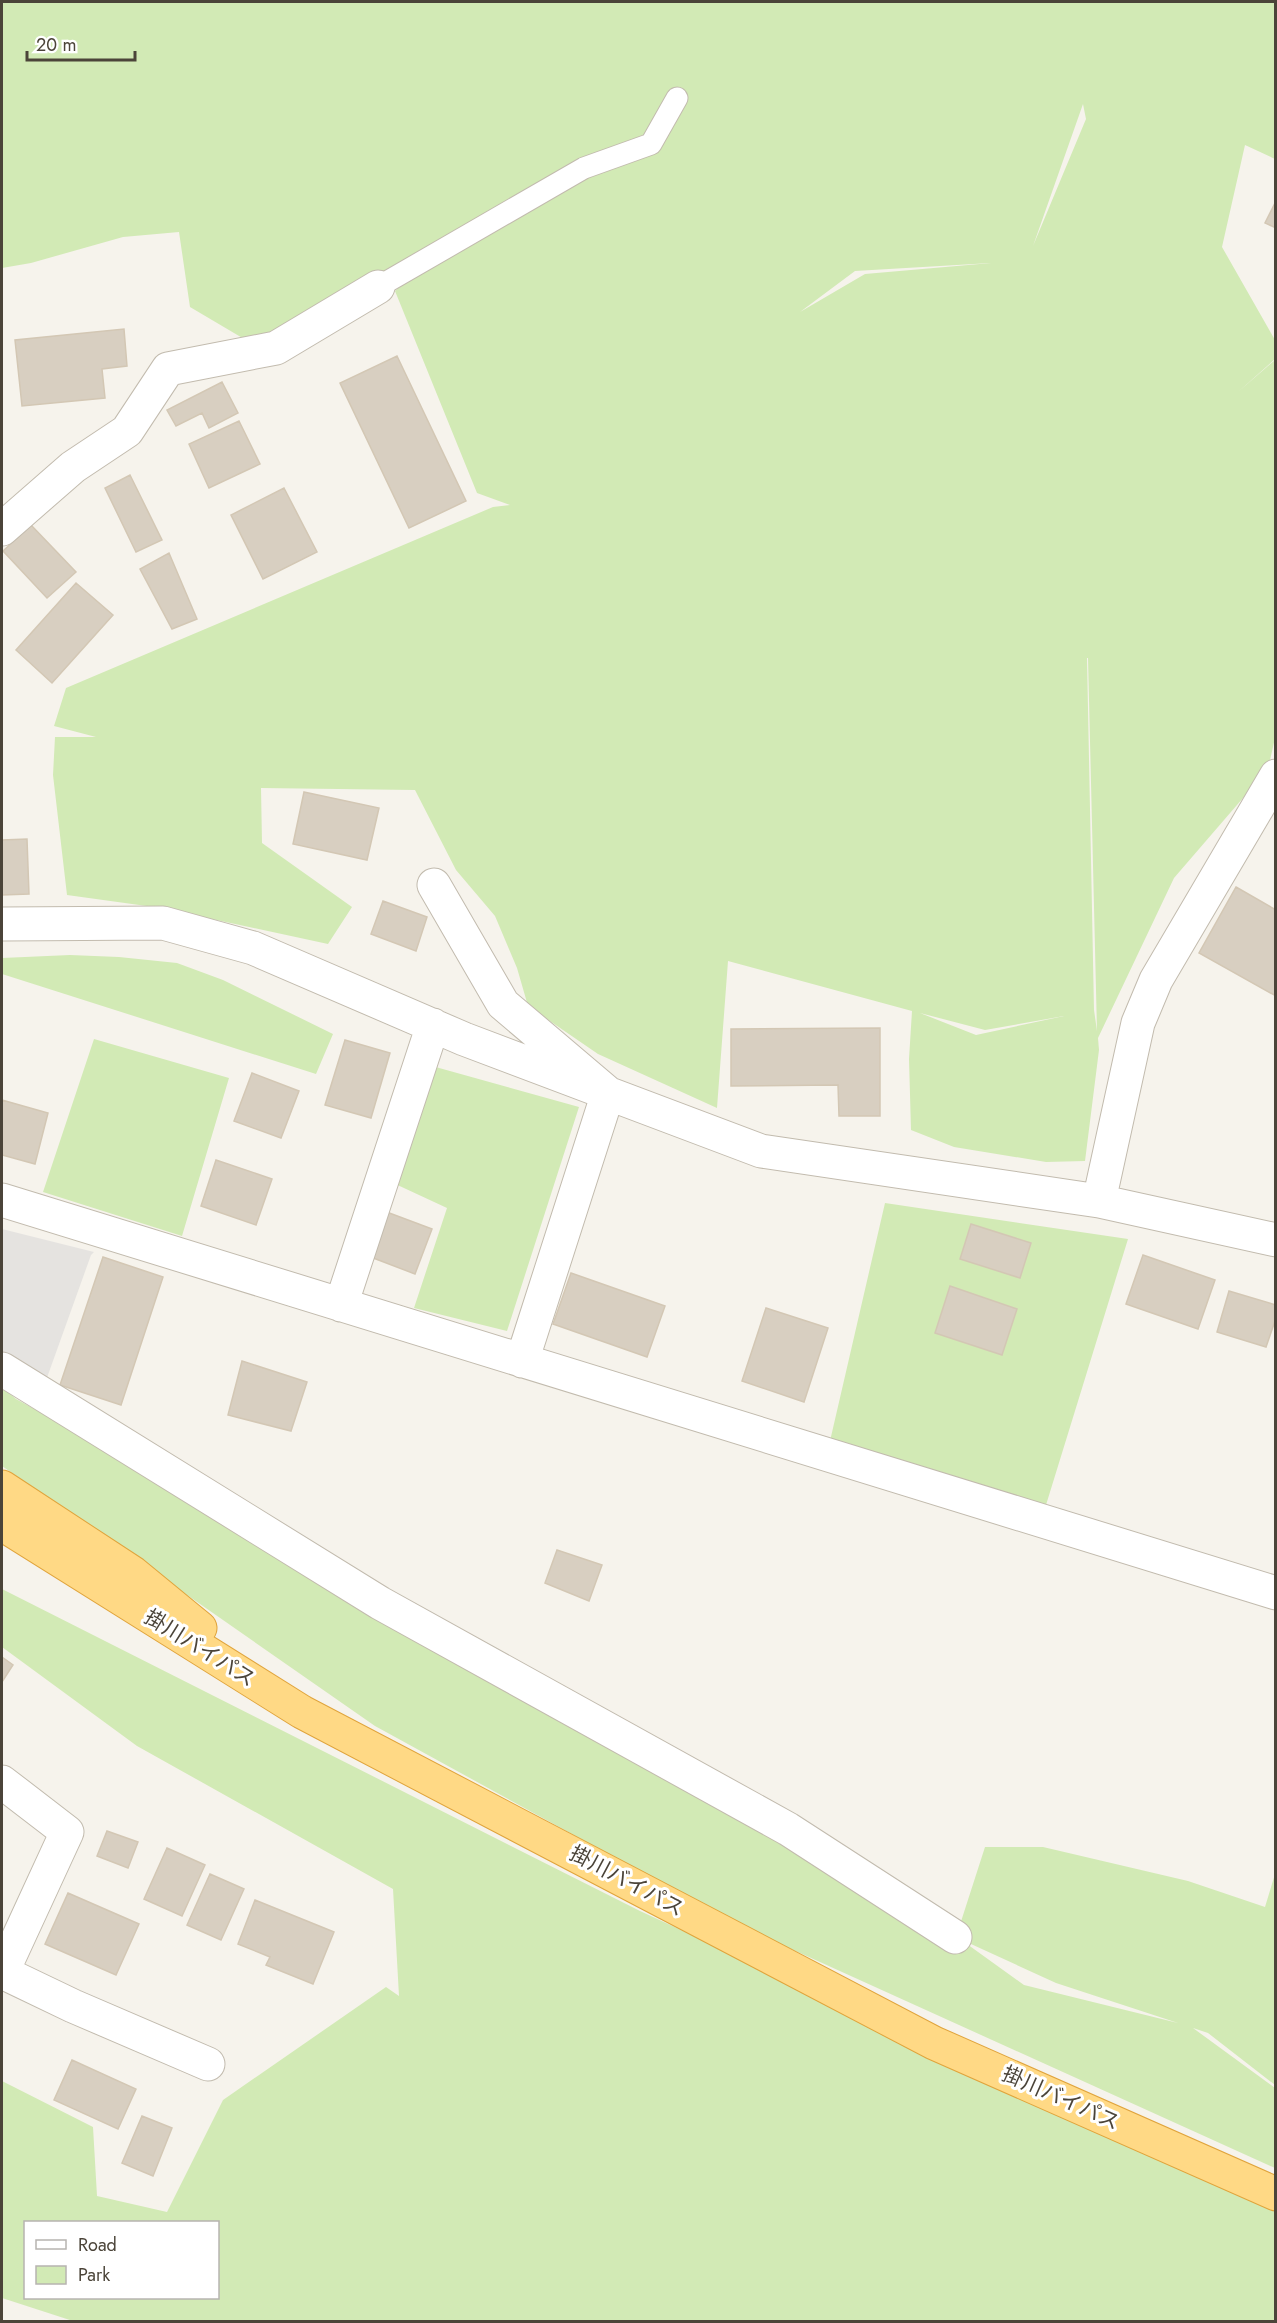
<svg xmlns="http://www.w3.org/2000/svg" width="1277" height="2323" viewBox="0 0 1277 2323" font-family="Jost,'Noto Sans JP',sans-serif">
  <style>
    .green { fill: #d2eab5; fill-rule: evenodd }
    .parking { fill: #e5e3e0 }
    .building { fill: #d8cfc1; stroke: #d3c7b4; stroke-width: 1.5 }
    .lines { fill: none; stroke-linecap: round; stroke-linejoin: round }
    .service-casing { stroke: #c2bbae; stroke-width: 23 }
    .minor-casing { stroke: #c2bbae; stroke-width: 35 }
    .trunk-casing { stroke: #e0a43c; stroke-width: 35 }
    .service { stroke: #fff; stroke-width: 21 }
    .minor { stroke: #fff; stroke-width: 33 }
    .trunk { stroke: #ffd985; stroke-width: 33 }
    .labels { text-anchor: middle; dominant-baseline: central; stroke-width: 6; stroke-linejoin: round; paint-order: stroke }
    .street-label { font-size: 21px; fill: #4b4439; stroke: #fff }
  </style>
  <rect width="100%" height="100%" fill="#f6f3ec"/>
  <!-- green -->
  <path class="green" d="M2,2H1275V159L1245,145L1222,247L1275,340V359L1238,392L1275,360V738L1268,769L1174,878L1098,1038L1099,1050L1085,1161L1046,1162L954,1147L911,1130L909,1059L912,1011L728,961L717,1108L598,1054L528,1006L517,968L495,916L456,870L415,790L261,788L262,843L352,907L328,944L161,908L67,895L53,775L55,737H96L54,726L66,688L493,507L510,505L477,493L395,291L429,262L263,350L190,307L179,232L123,237L31,263L2,268ZM1083,104L1086,119L1033,246ZM991,263L865,274L800,312L855,271ZM1087,658H1088L1097,1031L1094,1010ZM920,1013L985,1030L1064,1016L976,1035Z
    M70,955L119,957L177,963L223,980L333,1034L316,1074L2,974V958Z
    M94,1039L229,1078L182,1236L43,1192Z
    M432,1066L579,1107L507,1331L414,1308L447,1208L391,1182Z
    M885,1203L1128,1239L1046,1505L830,1441Z
    M2,1387L16,1399L306,1557L956,1937L985,1847H1043L1188,1881L1265,1907L1275,1874V2085L1208,2033L1193,2028L1275,2088V2168L738,1925L375,1726L2,1466ZM960,1939L1056,1983L1178,2023L1024,1985Z
    M2,1589L640,1911L1275,2204V2321L76,2322L2,2298V2081L93,2127L97,2196L167,2212L223,2100L386,1987L399,1996L393,1889L137,1746L2,1647ZM26,2222H218V2298H26Z"/>
  <!-- parking -->
  <path class="parking" d="M2,1229L94,1252L91,1255L44,1386L2,1354Z"/>
  <!-- building -->
  <path class="building" d="M1276,201V228L1265,223Z
    M124,329L127,366L102,369L105,398L22,406L15,340Z
    M397,356L466,501L409,528L340,383Z
    M222,382L238,413L209,428L202,413L176,426L167,410Z
    M239,421L260,464L209,488L189,444Z
    M130,475L162,540L136,552L105,488Z
    M284,488L317,552L263,579L231,515Z
    M31,525L76,572L47,598L3,551Z
    M169,553L197,619L172,629L140,569Z
    M76,583L113,615L52,683L16,650Z
    M304,792L379,808L367,860L293,844Z
    M27,839L29,894L2,895V840Z
    M1236,887L1276,910V996L1199,953Z
    M383,901L427,917L416,951L371,934Z
    M880,1028V1116H839L838,1085L731,1086V1029Z
    M345,1040L390,1053L371,1118L325,1105Z
    M252,1073L299,1091L281,1138L234,1121Z
    M2,1100L48,1113L35,1164L2,1155Z
    M216,1160L272,1179L256,1225L201,1206Z
    M384,1211L432,1229L415,1274L368,1256Z
    M971,1224L1031,1243L1020,1278L960,1259Z
    M1143,1255L1215,1280L1198,1329L1126,1304Z
    M103,1257L163,1277L121,1405L60,1385Z
    M571,1273L665,1306L647,1357L553,1324Z
    M950,1286L1017,1309L1002,1355L935,1333Z
    M1229,1291L1276,1305V1318L1266,1347L1217,1332Z
    M766,1308L828,1328L804,1402L742,1381Z
    M242,1361L307,1382L291,1431L228,1415Z
    M557,1550L602,1565L589,1601L545,1583Z
    M2,1657L13,1665L2,1682Z
    M107,1831L138,1842L128,1868L97,1856Z
    M167,1848L205,1865L182,1916L144,1899Z
    M210,1874L244,1889L221,1940L187,1925Z
    M68,1893L139,1924L116,1975L45,1944Z
    M255,1900L334,1932L313,1984L266,1965L270,1957L238,1944Z
    M72,2060L136,2089L118,2129L54,2100Z
    M142,2116L172,2128L153,2176L122,2163Z"/>
  <g class="lines">
    <defs>
      <path id="service" d="M378,287L584,168L651,144L677,98"/>
      <path id="minor" d="M2,529L73,467L127,431L168,369L276,348L378,287
        M434,885L503,1004L608,1093L522,1361
        M2,924L163,923L253,948L464,1039L761,1151L1099,1201L1276,1240
        M2,1200L1276,1593
        M1099,1201L1138,1023L1156,980L1276,776
        M341,1305L433,1025
        M2,1369L380,1603L788,1829L955,1937
        M2,1782L67,1832L2,1973
        M2,1972L73,2006L208,2064"/>
      <path id="trunk" d="M2,1487L133,1573L200,1628
        M2,1524L302,1712L934,2043L1276,2194"/>
    </defs>
    <!-- service casing -->
    <use href="#service" class="service-casing"/>
    <!-- minor casing -->
    <use href="#minor" class="minor-casing"/>
    <!-- trunk casing -->
    <use href="#trunk" class="trunk-casing"/>
    <!-- service -->
    <use href="#service" class="service"/>
    <!-- minor -->
    <use href="#minor" class="minor"/>
    <!-- trunk -->
    <use href="#trunk" class="trunk"/>
  </g>
  <g class="labels">
    <!-- street labels -->
    <g class="street-label">
      <text transform="translate(200 1648) rotate(32)">掛川バイパス</text>
      <text transform="translate(627 1881) rotate(28)">掛川バイパス</text>
      <text transform="translate(1061 2098) rotate(24)">掛川バイパス</text>
    </g>
  </g>
  <!-- border -->
  <rect width="1277" height="2323" fill="none" stroke="#4b4439" stroke-width="6"/>
  <!-- legend -->
  <rect x="24" y="2221" width="195" height="78" fill="#ffffff" stroke="#b7b4b0" stroke-width="1.5"/>
  <rect x="36" y="2240" width="30" height="9" fill="#ffffff" stroke="#b7b4b0" stroke-width="1.5"/>
  <text x="78" y="2251" font-size="18" fill="#4b4439">Road</text>
  <rect x="36" y="2266" width="30" height="18" fill="#d2eab5" stroke="#b7b4b0" stroke-width="1.5"/>
  <text x="78" y="2281" font-size="18" fill="#4b4439">Park</text>
  <!-- scale -->
  <path d="M27 51v9h108v-9" fill="none" stroke="#4b4439" stroke-width="3"/>
  <text x="36" y="51" font-size="18" fill="#4b4439" stroke="#ffffff" stroke-width="4.5" paint-order="stroke">20 m</text>
</svg>
